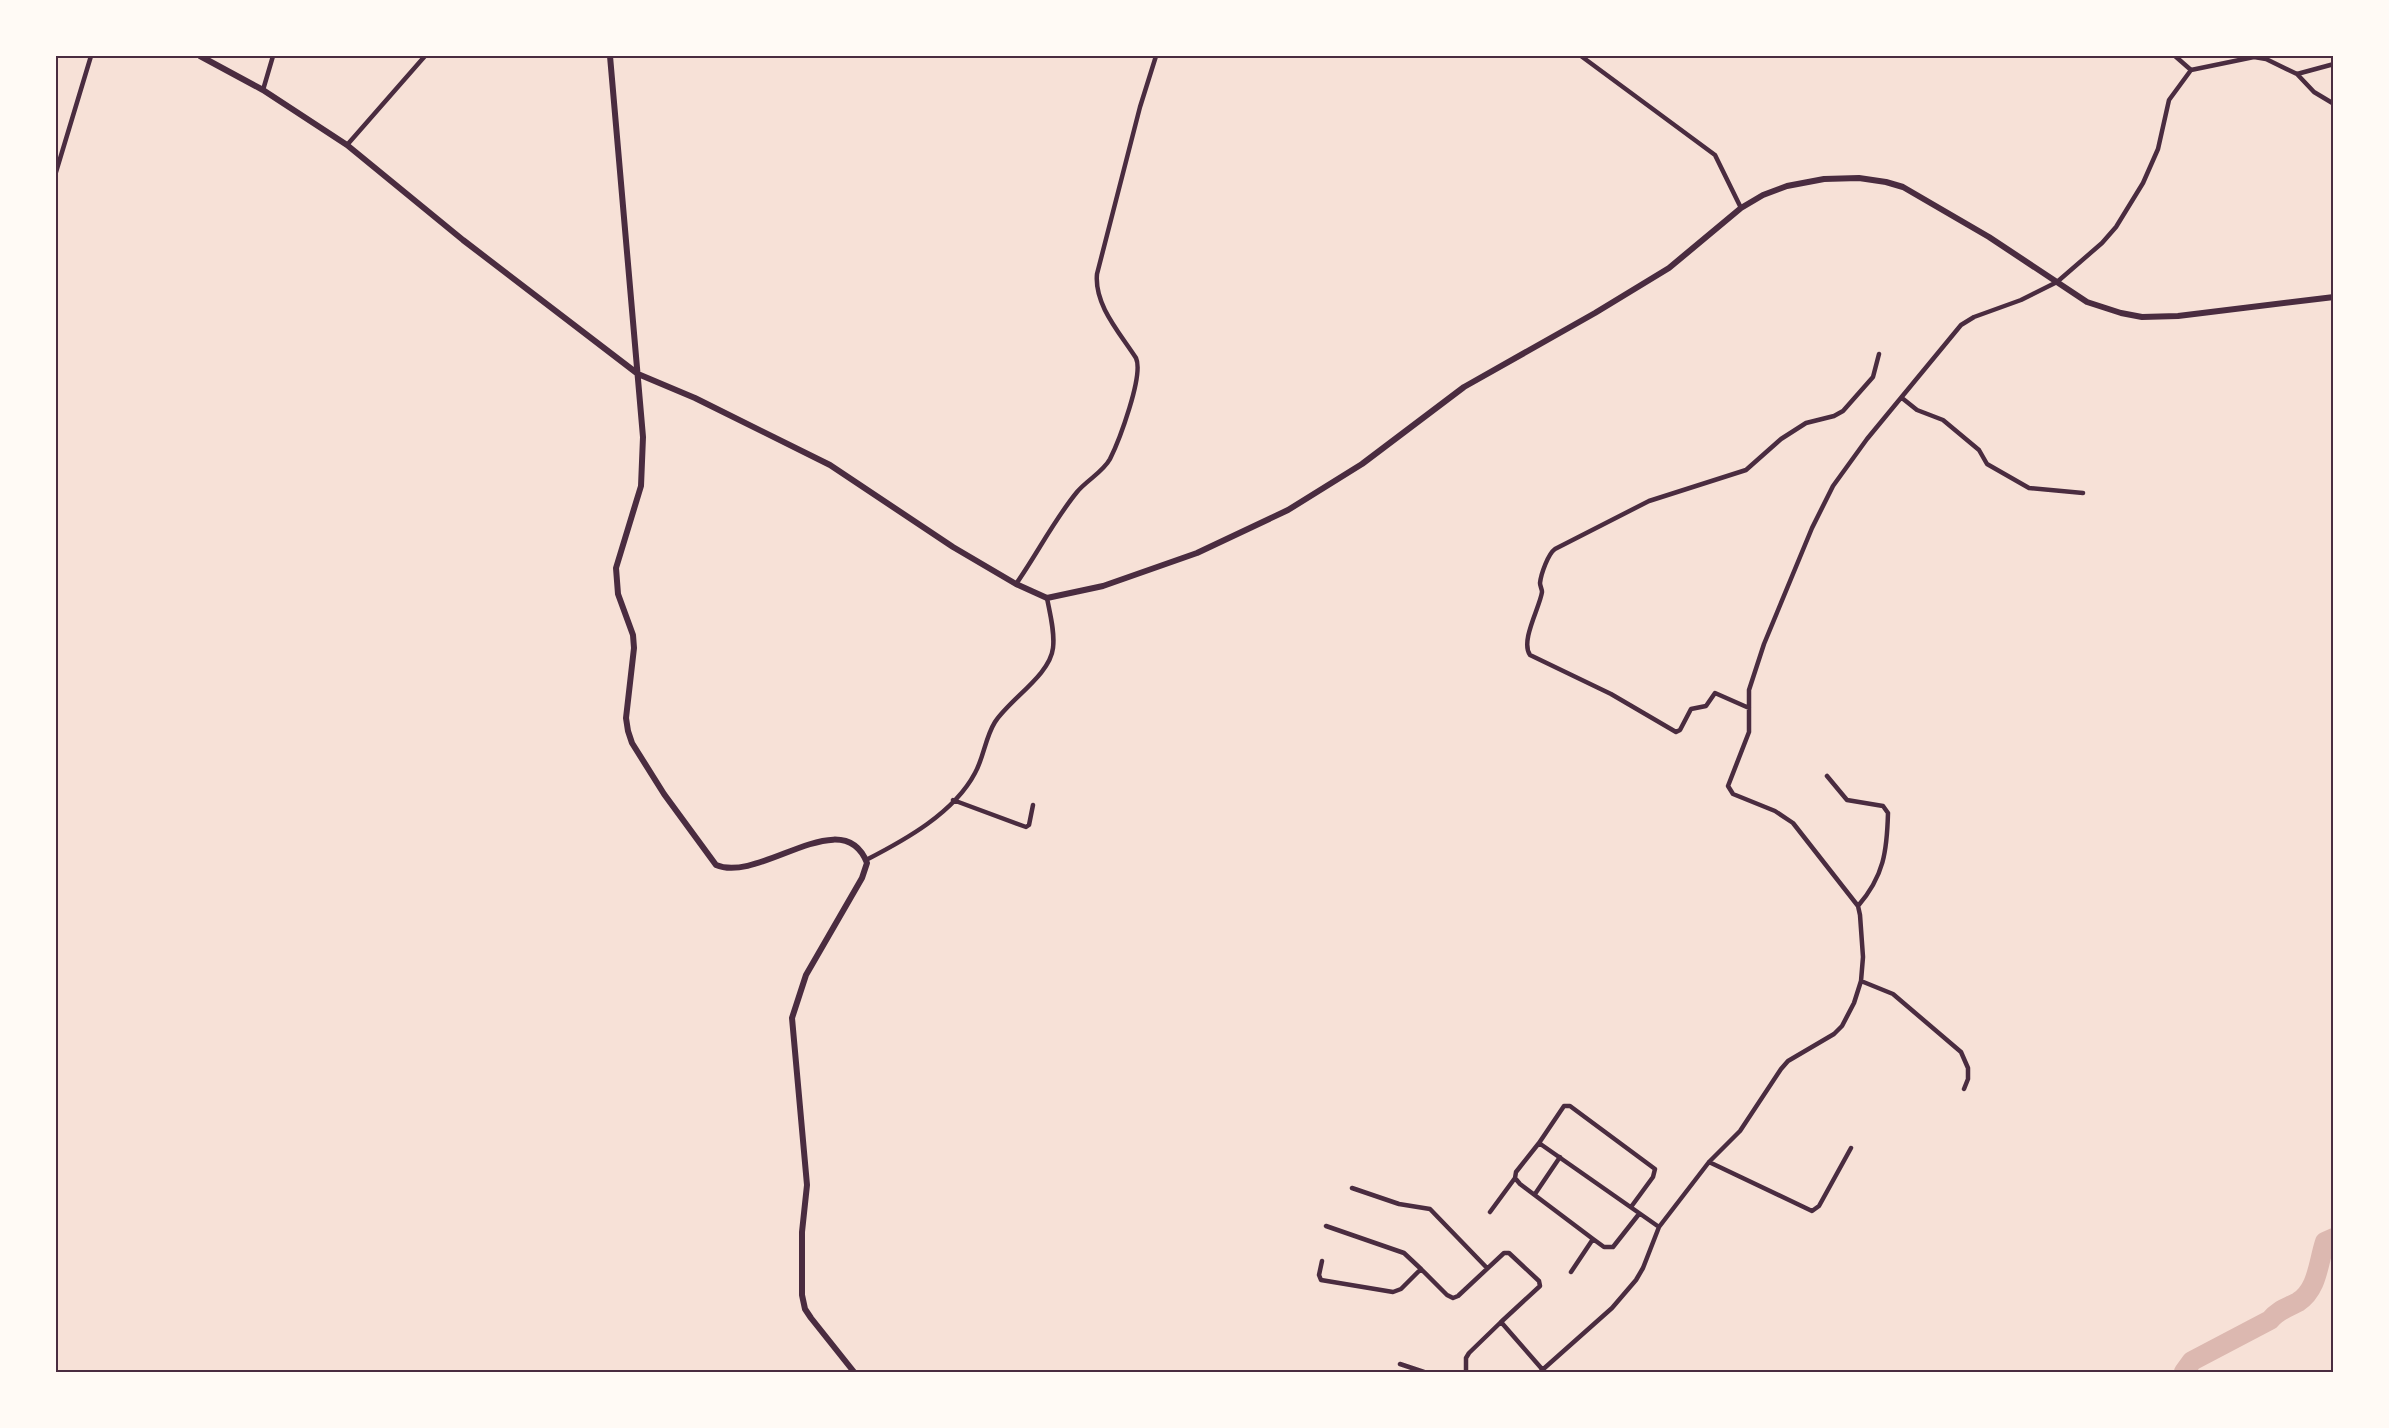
<svg xmlns="http://www.w3.org/2000/svg" width="2389" height="1428" viewBox="0 0 2389 1428" font-family="Quicksand,sans-serif">
  <style>
    .lines { fill: none; stroke-linecap: round; stroke-linejoin: round }
    .river { stroke: #dcb8b0; stroke-width: 20 }
    .minor { stroke: #4a2c40; stroke-width: 4.5 }
    .tertiary { stroke: #4a2c40; stroke-width: 6 }
    .neatline { fill: none; stroke: #4a2c40; stroke-width: 2 }
  </style>
  <rect width="100%" height="100%" fill="#f7e1d7"/>
  <g class="lines">
    <!-- river -->
    <path class="river" d="M2184,1372L2192,1361L2270,1320C2278,1310 2287,1308 2298,1302C2318,1289 2318,1263 2325,1242L2334,1238"/>
    <!-- minor -->
    <path class="minor" d="M1581,56L1715,155L1741,208
      M2175,56L2191,70
      M2297,74L2314,92L2334,104
      M263,90L273,56
      M347,145L425,56
      M56,172L91,56
      M1902,398L1917,410L1943,420L1979,450L1987,464L2029,488L2083,493
      M1016,584C1037,554 1054,520 1077,492C1087,480 1103,472 1110,459C1119,441 1144,375 1136,358C1120,333 1094,305 1097,274L1140,107L1156,56
      M1749,708L1715,693L1706,706L1691,709L1680,730L1676,732L1611,694L1530,655C1520,641 1540,607 1542,592C1542,589 1540,586 1540,583C1541,574 1548,554 1555,549L1649,501L1746,470L1781,439L1806,423L1834,416L1843,411L1873,377L1879,354
      M1827,776L1847,800L1883,806L1888,813C1887,851 1884,876 1858,906
      M953,800L1026,827L1029,825L1033,805
      M866,860C905,840 954,813 975,773C984,757 985,738 995,722C1010,699 1050,675 1053,648C1055,632 1050,614 1047,598
      M1861,981L1893,994L1961,1052L1968,1068V1079L1964,1089
      M1539,1143L1516,1172L1515,1178L1520,1184L1593,1239L1604,1247H1613L1639,1214
      M1709,1162L1812,1211L1819,1206L1851,1148
      M1352,1188L1399,1204L1430,1209L1487,1268
      M1535,1194L1560,1157
      M1631,1207L1653,1177L1655,1169L1570,1106H1564L1539,1143L1659,1227
      M1490,1212L1515,1178
      M1326,1226L1404,1253L1421,1269
      M1322,1261L1319,1275L1321,1280L1393,1292L1401,1289L1421,1269L1447,1295L1453,1298L1458,1296L1504,1253H1509L1539,1281L1540,1286L1501,1322L1542,1369
      M1571,1272L1593,1239
      M1400,1364L1424,1372
      M1466,1372V1358L1469,1353L1501,1322
      M1540,1372L1612,1308L1636,1280L1643,1268L1659,1227L1709,1162L1740,1131L1781,1069L1788,1061L1834,1034L1842,1026L1854,1003L1861,981L1863,957L1860,915L1858,906L1793,823L1775,811L1733,794L1728,786L1749,732V690L1764,644L1812,528L1833,486L1867,439L1961,325L1974,317L2021,300L2057,282L2102,243L2116,227L2143,183L2158,149L2169,100L2191,70L2254,57L2266,59L2297,74L2334,64"/>
    <!-- tertiary -->
    <path class="tertiary" d="M200,56L263,90L347,145L463,240L638,374L695,398L830,465L953,547L1016,584L1047,598L1103,586L1197,553L1288,510L1362,464L1464,387L1595,313L1669,268L1741,208L1763,195L1787,186L1824,179L1859,178L1886,182L1903,187L1989,237L2087,302L2121,313L2142,317L2178,316L2334,297
      M610,56L643,437L641,486L616,568L618,594L633,635L634,648L626,718L628,731L632,743L664,794L716,865C760,884 843,801 867,863L862,878L806,975L792,1018L807,1185L802,1232V1295L805,1309L811,1318L854,1372"/>
  </g>
  <!-- border -->
  <rect width="2389" height="1428" fill="none" stroke="#fffaf5" stroke-width="114"/>
  <rect x="57" y="57" width="2275" height="1314" class="neatline"/>
</svg>
